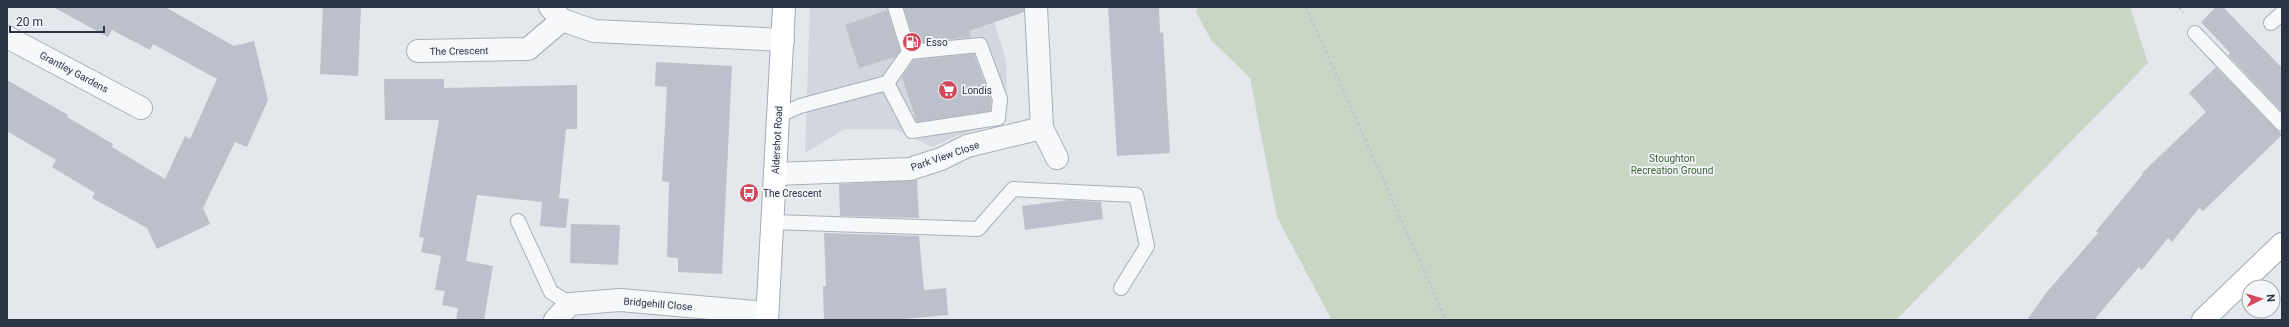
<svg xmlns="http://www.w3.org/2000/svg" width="2289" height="327" viewBox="0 0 2289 327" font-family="Roboto,sans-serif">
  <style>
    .built { fill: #d2d6de }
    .green { fill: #c9d6c5 }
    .building { fill: #bbc0ca }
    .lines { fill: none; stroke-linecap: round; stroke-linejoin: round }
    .service-casing { stroke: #a9aeb7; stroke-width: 16 }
    .minor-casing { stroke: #a9aeb7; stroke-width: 24 }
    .primary-casing { stroke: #a3abb8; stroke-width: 24 }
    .path { stroke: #c2c5cb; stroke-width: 2.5; stroke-dasharray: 3 3; stroke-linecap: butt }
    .service { stroke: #f7f8fa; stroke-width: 14 }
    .minor { stroke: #f7f8fa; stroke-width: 22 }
    .primary { stroke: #fff; stroke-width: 22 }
    .labels { text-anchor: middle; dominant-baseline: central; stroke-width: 3.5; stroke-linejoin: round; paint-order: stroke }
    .poi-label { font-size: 10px; fill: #2b3445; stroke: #f4f6f9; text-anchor: start }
    .street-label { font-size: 10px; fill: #2b3445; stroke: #f4f6f9 }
    .park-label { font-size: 10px; fill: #3f6138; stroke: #f4f6f9 }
  </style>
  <rect width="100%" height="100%" fill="#e4e7ec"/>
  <!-- built -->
  <path class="built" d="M810,7H990L1006,61L1007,112L1001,122L959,135L931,147L896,129H845L805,153Z"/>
  <!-- green -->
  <path class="green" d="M1197,7H2130L2148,63L1896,320H1330L1331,319L1277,217L1250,78L1211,40L1196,12Z"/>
  <!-- building -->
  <path class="building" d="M53,7H165L234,46L254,41L268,100L247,147L235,142L203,208L210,224L157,249L147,228L92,198L95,193L52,167L56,160L7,131V80L68,115L67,117L113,144L112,147L165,179L185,136L190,139L217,79L153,44L150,50L112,30L108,37Z
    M323,7H361L358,76L320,74Z
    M904,7H1024V12L969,31L971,37L915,43Z
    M1108,7H1159L1160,33L1163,32L1170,153L1117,156Z
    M2216,7H2223L2282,68V112L2228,55L2230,53L2201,22Z
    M887,10L900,51L895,57L859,68L845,25Z
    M974,54L991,100L990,111L917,122L902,77L914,60Z
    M656,62L732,66L722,274L678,272V258L667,257L669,182L662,181L667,87L655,86Z
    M2216,67L2282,135L2203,211L2199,208L2172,242L2168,238L2142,270L2139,267L2094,320H2027L2046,293L2098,233L2096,231L2143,174L2142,173L2206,112L2189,93Z
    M384,79H444V88L577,85V129H566L559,198L569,199L566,228L540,226L542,202L477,195L466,261L493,266L484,320H456L458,308L442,305L445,291L435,290L441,256L421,252L424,238L419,237L439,120H385Z
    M917,180L919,218L840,216L839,184Z
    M1069,200L1101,202L1103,219L1025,230L1022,206Z
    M571,224L620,225L618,265L570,263Z
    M824,233L919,236L924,290L946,288L948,315L892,320H824L823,286H826Z"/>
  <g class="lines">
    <defs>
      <path id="service" d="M2271,23L2282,13
        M2195,33L2282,124
        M887,83L912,131L998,118L1000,99L980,45L909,52
        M778,116L800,106L887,83L909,52L895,7
        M518,221L551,292L570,304
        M773,222L978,229L1013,189L1136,195L1147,246L1121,288"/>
      <path id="minor" d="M550,7L562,20L594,31L783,40
        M7,37L141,108
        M418,51L528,49L562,20
        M1042,128L1057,158
        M775,174L910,169L941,159L967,146L1042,128L1036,7
        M555,320L570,304L620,300L767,313"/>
      <path id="primary" d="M767,320L784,7
        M2203,320L2282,244"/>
    </defs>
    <!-- service casing -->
    <use href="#service" class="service-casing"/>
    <!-- minor casing -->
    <use href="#minor" class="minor-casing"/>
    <!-- primary casing -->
    <use href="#primary" class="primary-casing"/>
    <!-- path -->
    <path class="path" d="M1306,7L1446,320
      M2179,7L2183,13"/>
    <!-- service -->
    <use href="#service" class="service"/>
    <!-- minor -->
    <use href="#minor" class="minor"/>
    <!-- primary -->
    <use href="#primary" class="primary"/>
  </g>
  <!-- icons -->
  <defs>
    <symbol id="fuel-disc" viewBox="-11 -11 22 22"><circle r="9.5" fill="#d1495b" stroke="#f4f6f9"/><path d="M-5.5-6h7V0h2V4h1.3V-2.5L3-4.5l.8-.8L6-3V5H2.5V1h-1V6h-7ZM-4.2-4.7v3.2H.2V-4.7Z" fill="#fff"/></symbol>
    <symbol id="supermarket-disc" viewBox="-11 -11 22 22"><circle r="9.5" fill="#d1495b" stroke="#f4f6f9"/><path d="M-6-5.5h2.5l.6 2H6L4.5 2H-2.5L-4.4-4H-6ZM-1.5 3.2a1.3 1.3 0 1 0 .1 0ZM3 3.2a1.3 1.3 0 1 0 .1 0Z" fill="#fff"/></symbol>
    <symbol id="bus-disc" viewBox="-11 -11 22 22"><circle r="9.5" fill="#d1495b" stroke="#f4f6f9"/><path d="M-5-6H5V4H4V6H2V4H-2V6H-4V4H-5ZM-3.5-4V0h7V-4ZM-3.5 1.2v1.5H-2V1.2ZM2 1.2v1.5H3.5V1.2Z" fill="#fff"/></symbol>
  </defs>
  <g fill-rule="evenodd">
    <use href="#fuel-disc" x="901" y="31" width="22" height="22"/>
    <use href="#supermarket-disc" x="937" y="79" width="22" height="22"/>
    <use href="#bus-disc" x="738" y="182" width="22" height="22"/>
  </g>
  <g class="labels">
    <!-- poi labels -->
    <g class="poi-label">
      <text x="926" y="42">Esso</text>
      <text x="962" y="90">Londis</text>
      <text x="763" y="193">The Crescent</text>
    </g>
    <!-- street labels -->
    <g class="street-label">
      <text transform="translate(459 51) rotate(-1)">The Crescent</text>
      <text transform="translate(74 72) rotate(28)">Grantley Gardens</text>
      <text transform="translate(777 140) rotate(-87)">Aldershot Road</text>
      <text transform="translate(945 156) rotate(-19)">Park View Close</text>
      <text transform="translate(658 304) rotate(5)">Bridgehill Close</text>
    </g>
    <!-- park labels -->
    <g class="park-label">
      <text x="1672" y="158">Stoughton<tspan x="1672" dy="12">Recreation Ground</tspan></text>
    </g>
  </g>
  <!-- border -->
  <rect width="2289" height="327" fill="none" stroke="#2b3445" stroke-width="16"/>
  <!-- north arrow -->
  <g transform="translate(2261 299) rotate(85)"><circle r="19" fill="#f4f6f9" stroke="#a4a8b1"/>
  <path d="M0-3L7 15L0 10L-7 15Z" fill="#d1495b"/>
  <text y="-6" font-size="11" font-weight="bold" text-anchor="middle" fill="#2b3445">N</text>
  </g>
  <!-- scale -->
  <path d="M10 26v6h94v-6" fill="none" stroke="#2b3445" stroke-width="2"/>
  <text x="16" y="26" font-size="12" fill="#2b3445" stroke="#f4f6f9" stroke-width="3" paint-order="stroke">20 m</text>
</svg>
